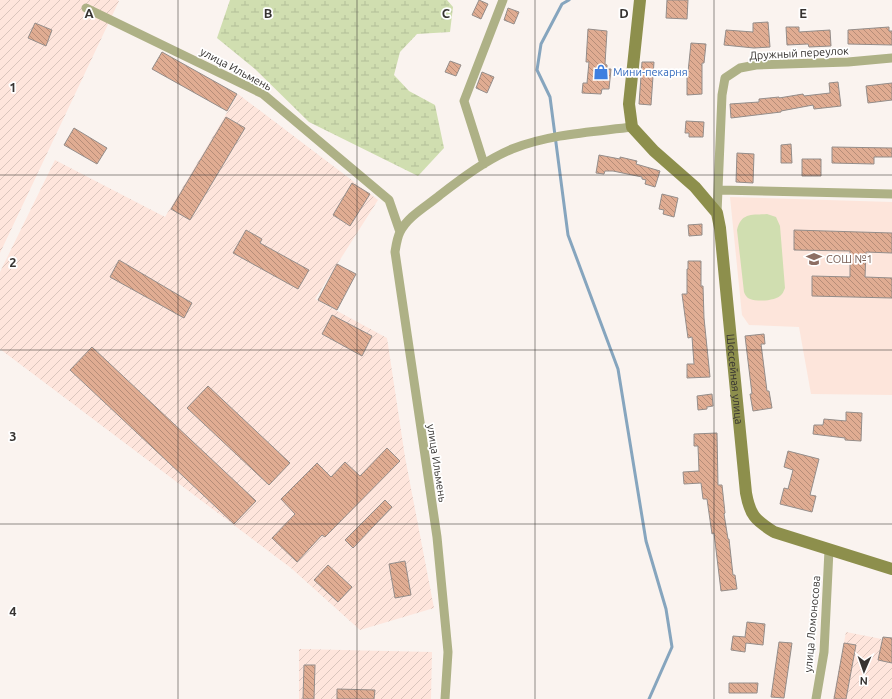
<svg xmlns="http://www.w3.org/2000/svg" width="892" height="699" viewBox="0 0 892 699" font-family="Ubuntu,sans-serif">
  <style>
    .industrial { fill: url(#industrial-furrows) }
    .education { fill: #fde5db }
    .green { fill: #d0deb0 }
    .wetland { fill: url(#wetland-marsh) }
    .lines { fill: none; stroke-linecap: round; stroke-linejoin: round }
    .stream { stroke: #86a5be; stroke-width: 3 }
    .building { fill: url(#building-back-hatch); stroke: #948d8a }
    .street { stroke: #aeb186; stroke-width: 9 }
    .secondary { stroke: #8d8f4c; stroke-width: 12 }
    .grid { fill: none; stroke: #363331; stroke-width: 1; stroke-opacity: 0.55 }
    .labels { text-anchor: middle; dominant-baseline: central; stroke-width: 3.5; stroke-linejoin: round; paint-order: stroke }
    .street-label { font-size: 11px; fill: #363331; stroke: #fff }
    .shop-label { font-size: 11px; fill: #366cbe; stroke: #fff; text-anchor: start }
    .education-label { font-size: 11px; fill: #785e54; stroke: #fff; text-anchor: start }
    .grid-label { font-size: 13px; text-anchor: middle; font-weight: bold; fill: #363331; stroke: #fff; stroke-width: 3.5; stroke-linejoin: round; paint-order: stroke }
  </style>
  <defs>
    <pattern id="industrial-furrows" width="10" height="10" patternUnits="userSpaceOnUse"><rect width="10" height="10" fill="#fee5dc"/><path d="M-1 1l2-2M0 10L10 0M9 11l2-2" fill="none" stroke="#dac5bd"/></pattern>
    <pattern id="wetland-marsh" width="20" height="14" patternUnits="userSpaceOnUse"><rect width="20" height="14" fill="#d0deb0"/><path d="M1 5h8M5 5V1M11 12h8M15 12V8" fill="none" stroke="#b3bf98"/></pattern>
    <pattern id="building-back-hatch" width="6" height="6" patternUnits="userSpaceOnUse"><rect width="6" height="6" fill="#e0ac92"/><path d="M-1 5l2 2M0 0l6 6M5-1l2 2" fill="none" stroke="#b68d78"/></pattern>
  </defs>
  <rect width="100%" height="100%" fill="#faf3ef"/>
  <!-- industrial -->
  <path class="industrial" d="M0,0H117L119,1L0,253Z
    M238,94L378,200L315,299L387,338L405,457L434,608L360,630L291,568L0,349V272L55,160L165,217Z
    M846,632L892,641V699H833Z
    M299,649L432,652L431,699H299Z"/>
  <!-- education -->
  <path class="education" d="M730,197L892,202V395L811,394L799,327L749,325L742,315Z"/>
  <!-- green -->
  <path class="green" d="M767,214L776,217L780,226L785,288C784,290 783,293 782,294C777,301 758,302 750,299C747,298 745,295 744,292L737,230C741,212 753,215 767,214Z"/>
  <!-- wetland -->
  <path class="wetland" d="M230,0H447L453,7L450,32L417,34L400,52L394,75L409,91L435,105L444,148L418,176L309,122L255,69L217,38Z"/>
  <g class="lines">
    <!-- stream -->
    <path class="stream" d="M569,0L562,4L541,44L537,70L550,97L568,235L618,369L646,541L666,609L672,647L649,699"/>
  </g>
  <!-- building -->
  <path class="building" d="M479,0L488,4L481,19L472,15Z
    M667,0H688L687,19L666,18Z
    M508,8L519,12L514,24L504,20Z
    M768,22L770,47L754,48L724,45L726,30L753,32V23Z
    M35,23L52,30L46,46L28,38Z
    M786,27H799V32L830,30L831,46L809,47L808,44L787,45Z
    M889,27V31H892V45L848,44V30Z
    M588,29L607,31L605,64L607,65V69H611L609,89H602L601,94L582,93L583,83H587L589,62H586Z
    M691,43L706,44L704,63H702V94L687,95V72H688Z
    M162,52L237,94L227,111L152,69Z
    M450,61L461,65L456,76L445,72Z
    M642,62H654L651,105L639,104Z
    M482,72L494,77L487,93L476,88Z
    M838,82L841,106L814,109L813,105L781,111V112L731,118L730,104L759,102V99L779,97V98L803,94L804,96L830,93L829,83Z
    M892,83V100L868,103L866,86Z
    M226,117L245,128L190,220L171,209Z
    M686,121L704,122L703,137H689V133H685Z
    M74,128L107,148L97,164L64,145Z
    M791,144L792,163H781V145Z
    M832,147L892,148V157H874V164L832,163Z
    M737,153L754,154L753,183L736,182Z
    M599,155L620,159V157L637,161L636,164L660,171L655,187L645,184L646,180L642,179V177L613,171H605L604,174L596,173Z
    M802,159H821V176H802Z
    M352,183L370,194L350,226L333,215Z
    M662,194L678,198L674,217L663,214L664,210L659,209Z
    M702,224V235L689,236L688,225Z
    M246,230L262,239L260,243L309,270L298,289L233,253Z
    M794,230L892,233V253L866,252L865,277L892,278V298L812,296V276L850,277V251L794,250Z
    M119,260L192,303L184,318L110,277Z
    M688,261H701V286H703L704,318L710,377L687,378V364H694L692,337L688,338L682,294H687V269H688Z
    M337,264L356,274L337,310L318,300Z
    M332,315L372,336L362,356L322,334Z
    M764,334L765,344H761L767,391H769L772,408L753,411L750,394H752L745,336Z
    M92,347L256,501L234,524L70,370Z
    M208,386L290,463L269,485L187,408Z
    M712,394L713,406L707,407V409L698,410L697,396Z
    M846,412L862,413L861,441L845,440V438L813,434L814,425H823L824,419L846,421Z
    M717,433L718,485H722L725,513L724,514L728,539H729L733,575H735L737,589L721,591L714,533L712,534L707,499H703L701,483L684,484L683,472L699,471L698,446H694V434Z
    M387,448L400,461L325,537L322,535L297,562L272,538L295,514L281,499L317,463L331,477L345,462L360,476Z
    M788,451L819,459L810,495L816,496L812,512L780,504L784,488L788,489L793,470L784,467Z
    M385,500L392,507L353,548L345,540Z
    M405,561L411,595L395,598L389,564Z
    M328,565L352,587L338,602L314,580Z
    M747,622L765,624L763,645L746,643L745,652L731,650L733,636L745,637Z
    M883,637L892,638V663L878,660Z
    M779,642L792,643L784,698L771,697Z
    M844,643L856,645L846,699H834Z
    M304,665H315L314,699H303Z
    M729,683H758L757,693H729Z
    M337,689L375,690L374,699H337Z"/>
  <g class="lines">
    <!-- street -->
    <path class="street" d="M86,8L263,94L389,200L400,232
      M484,164L464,101L503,0
      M719,190L892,194
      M717,213L722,95L725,78L740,68L756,65L848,62L892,58
      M445,699L448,652L437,537L395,252C396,246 397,238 400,232C408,216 427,206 440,195C462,178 486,160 512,149C550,134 592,132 632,127
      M816,699L824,652L829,550"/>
    <!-- secondary -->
    <path class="secondary" id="s1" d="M640,0L629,104L632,127L654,151L695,187L717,213L720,228L746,493C750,515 755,520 774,532L892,569"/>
  </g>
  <!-- grid -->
  <path class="grid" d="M178,0V699M357,0V699M535,0V699M714,0V699M0,175H892M0,350H892M0,524H892"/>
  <!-- icons -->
  <defs>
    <symbol id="shop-bare" viewBox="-9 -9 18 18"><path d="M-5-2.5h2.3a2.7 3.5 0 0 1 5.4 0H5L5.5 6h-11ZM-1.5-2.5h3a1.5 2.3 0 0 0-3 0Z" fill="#3f7fe0" stroke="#fff" stroke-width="2.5" paint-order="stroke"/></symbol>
    <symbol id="school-bare" viewBox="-9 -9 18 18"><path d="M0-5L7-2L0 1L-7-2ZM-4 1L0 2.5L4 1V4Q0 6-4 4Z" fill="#8d6e63" stroke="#fff" stroke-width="2.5" paint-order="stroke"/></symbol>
  </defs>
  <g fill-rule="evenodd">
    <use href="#shop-bare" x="590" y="61" width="22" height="22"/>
    <use href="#school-bare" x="803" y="248" width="22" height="22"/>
  </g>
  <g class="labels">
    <!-- street labels -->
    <g class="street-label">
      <text transform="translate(799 53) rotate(-3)">Дружный переулок</text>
      <text transform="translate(236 69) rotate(28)">улица Ильмень</text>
      <text stroke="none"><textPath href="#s1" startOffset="416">Шоссейная улица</textPath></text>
      <text transform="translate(437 463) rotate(81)">улица Ильмень</text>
      <text transform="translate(812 624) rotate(-85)">улица Ломоносова</text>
    </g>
    <!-- shop labels -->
    <g class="shop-label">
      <text x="613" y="72">Мини-пекарня</text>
    </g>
    <!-- education labels -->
    <g class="education-label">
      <text x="826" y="259">СОШ №1</text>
    </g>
  </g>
  <g class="grid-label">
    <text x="89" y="18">A</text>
    <text x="268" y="18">B</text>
    <text x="446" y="18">C</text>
    <text x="624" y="18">D</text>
    <text x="803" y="18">E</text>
    <text x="13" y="92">1</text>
    <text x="13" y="267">2</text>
    <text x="13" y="441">3</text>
    <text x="13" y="616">4</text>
  </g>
  <!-- north arrow -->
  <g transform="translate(864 671) rotate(182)" stroke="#ffffff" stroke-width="3" paint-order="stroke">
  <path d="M0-3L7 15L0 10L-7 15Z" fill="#363331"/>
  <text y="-6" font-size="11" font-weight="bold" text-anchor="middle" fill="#363331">N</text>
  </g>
</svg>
